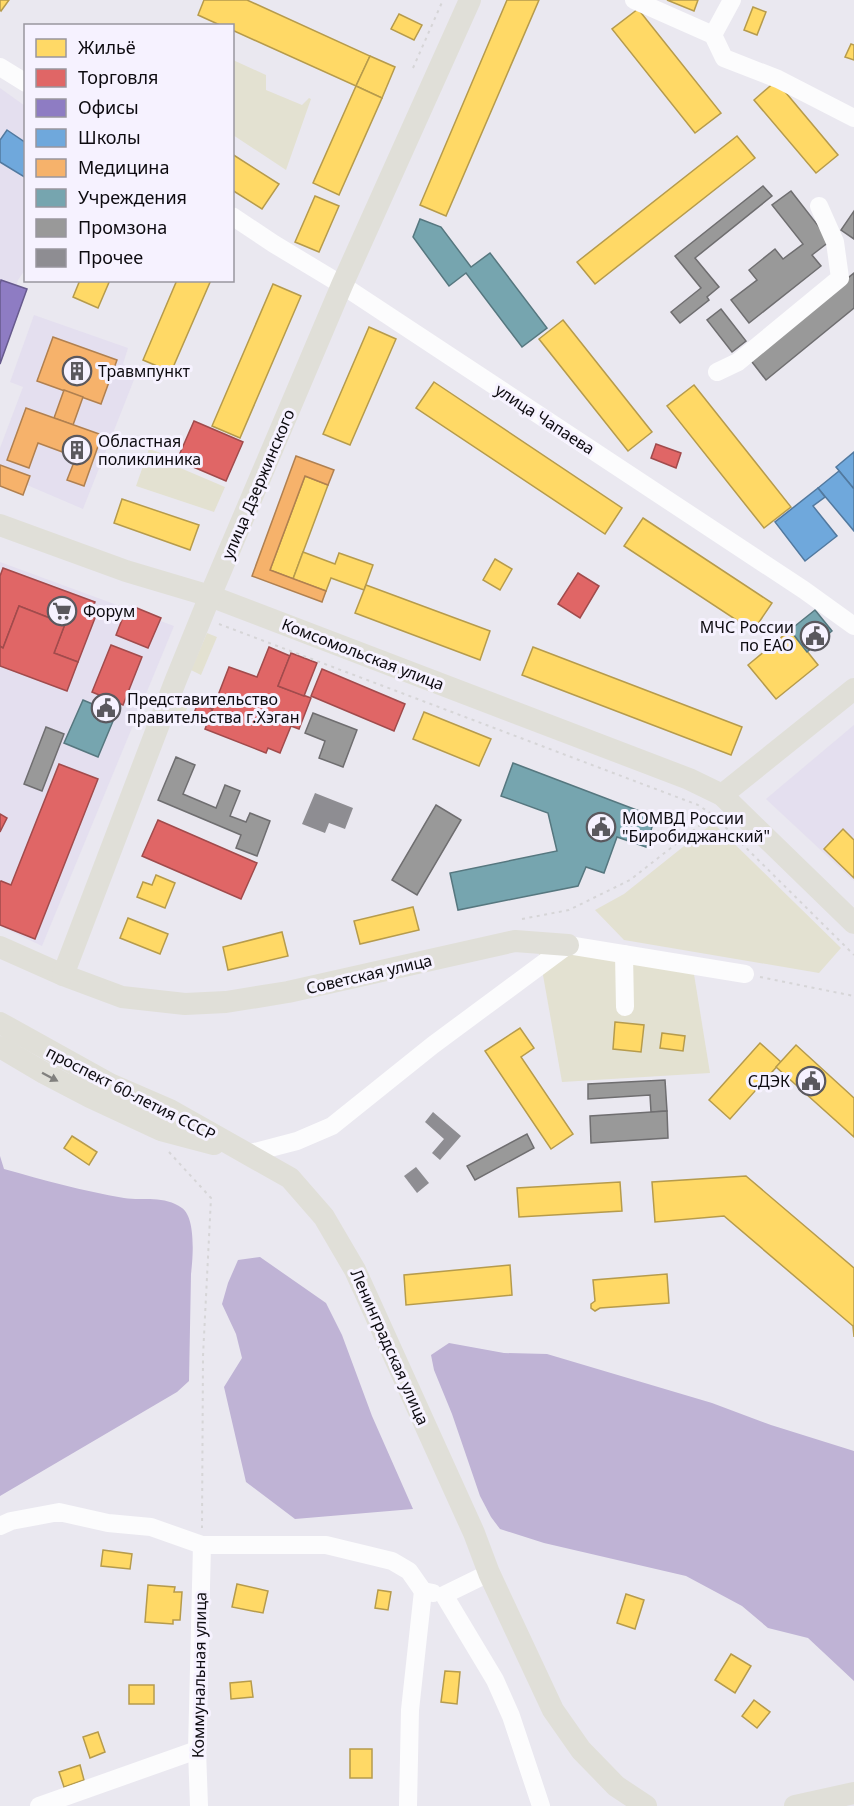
<svg xmlns="http://www.w3.org/2000/svg" width="854" height="1806" font-family="'Noto Sans',sans-serif">
<rect width="100%" height="100%" fill="#eae8f0"/>
<g fill="#e4dfef">
<polygon points="0,88 25,106 26,268 18,280 0,340"/>
<polygon points="34,315 128,348 123,364 137,372 83,509 27,485 30,476 0,465 0,448 23,387 10,382"/>
<polygon points="0,562 174,626 42,946 0,926"/>
<polygon points="854,725 854,881 766,799"/>
</g>
<g fill="#e3e1d1">
<polygon points="233,60 266,75 266,90 302,105 309,98 311,99 286,170 233,135"/>
<polygon points="149,449 173,457 171,464 225,487 214,512 136,486"/>
<polygon points="207,633 217,637 201,675 191,670"/>
<polygon points="183,698 190,701 182,720 175,717 174,713 180,699"/>
<polygon points="713,823 841,948 819,973 624,940 595,910 624,894"/>
<polygon points="538,947 693,968 710,1073 562,1082"/>
</g>
<g fill="#bfb3d5">
<path d="M0,1156L4,1169C43,1180 83,1191 124,1198C144,1201 164,1195 182,1208C196,1218 193,1258 191,1274L189,1381L177,1392L0,1496Z"/>
<polygon points="260,1257 326,1303 342,1335 372,1416 413,1509 295,1519 246,1482 224,1387 242,1358 236,1334 222,1304 228,1283 238,1260"/>
<polygon points="449,1343 504,1353 547,1354 712,1403 771,1425 854,1451 854,1681 808,1638 768,1628 742,1606 686,1576 544,1543 500,1529 491,1517 480,1496 452,1414 434,1370 431,1355"/>
</g>
<g fill="#ffd966" stroke="#b69b4c" stroke-width="1.5">
<polygon points="0,0 9,0 1,11 0,10"/>
<polygon points="204,0 247,0 370,56 356,86 232,30 232,26 222,26 198,15"/>
<polygon points="507,0 539,0 446,216 420,205"/>
<polygon points="667,0 698,0 694,11"/>
<polygon points="753,7 766,12 757,35 744,30"/>
<polygon points="638,9 721,113 695,133 612,29"/>
<polygon points="399,14 422,25 414,40 391,29"/>
<polygon points="851,44 854,45 854,60 845,57"/>
<polygon points="370,56 395,67 382,98 356,86"/>
<polygon points="776,81 838,155 816,173 754,100"/>
<polygon points="356,86 382,98 339,195 313,183"/>
<polygon points="737,136 755,158 595,284 577,262"/>
<polygon points="232,154 279,184 262,209 232,190"/>
<polygon points="315,196 339,206 319,252 295,242"/>
<polygon points="80,280 110,280 98,308 73,297"/>
<polygon points="177,280 211,280 171,372 143,360"/>
<polygon points="273,284 301,296 240,438 212,426"/>
<polygon points="563,320 652,432 628,451 539,339"/>
<polygon points="369,327 396,339 350,445 323,434"/>
<polygon points="434,382 622,508 605,534 416,408"/>
<polygon points="694,385 791,507 764,528 667,406"/>
<polygon points="305,476 328,485 293,579 270,570"/>
<polygon points="122,499 199,525 190,550 114,523"/>
<polygon points="643,518 772,603 753,631 624,546"/>
<polygon points="303,552 335,564 339,553 373,565 364,590 331,578 326,591 293,579"/>
<polygon points="495,559 512,569 500,590 483,580"/>
<polygon points="366,585 490,631 480,660 355,613"/>
<polygon points="790,630 818,665 776,699 748,665"/>
<polygon points="533,647 742,727 731,755 522,675"/>
<polygon points="424,712 491,739 479,766 413,739"/>
<polygon points="843,829 854,840 854,878 824,849"/>
<polygon points="156,875 175,883 165,908 137,897 143,882 152,885"/>
<polygon points="413,907 419,930 360,944 354,921"/>
<polygon points="128,918 168,934 160,954 120,938"/>
<polygon points="282,932 288,956 228,970 223,947"/>
<polygon points="615,1022 644,1025 641,1052 613,1049"/>
<polygon points="520,1028 534,1048 521,1057 573,1134 551,1149 485,1051"/>
<polygon points="662,1033 685,1036 683,1051 660,1048"/>
<polygon points="760,1043 781,1062 730,1119 709,1100"/>
<polygon points="796,1045 854,1098 854,1137 776,1067"/>
<polygon points="72,1136 97,1152 89,1165 64,1148"/>
<polygon points="746,1176 854,1268 854,1337 853,1326 724,1216 655,1222 652,1182"/>
<polygon points="620,1182 622,1211 519,1217 517,1188"/>
<polygon points="510,1265 512,1295 406,1305 404,1275"/>
<polygon points="667,1274 669,1303 600,1308 595,1311 591,1308 591,1304 595,1301 593,1280"/>
<polygon points="103,1550 132,1554 130,1569 101,1566"/>
<polygon points="237,1584 268,1591 263,1613 232,1607"/>
<polygon points="148,1585 175,1587 174,1592 182,1592 180,1620 173,1620 173,1624 145,1622"/>
<polygon points="378,1590 391,1592 388,1610 375,1608"/>
<polygon points="626,1594 644,1600 635,1629 617,1623"/>
<polygon points="731,1654 751,1666 735,1693 715,1680"/>
<polygon points="445,1671 460,1672 457,1704 441,1702"/>
<polygon points="251,1681 253,1697 231,1699 230,1683"/>
<rect x="129" y="1685" width="25" height="19"/>
<polygon points="754,1700 770,1712 757,1728 742,1716"/>
<polygon points="98,1732 105,1752 90,1758 83,1737"/>
<rect x="350" y="1749" width="22" height="29"/>
<polygon points="80,1765 84,1780 64,1787 59,1772"/>
</g>
<g fill="#e06666" stroke="#a14b4c" stroke-width="1.5">
<polygon points="194,421 243,442 226,481 177,460"/>
<polygon points="656,444 681,453 676,468 651,458"/>
<polygon points="3,568 95,602 90,616 95,618 78,662 54,653 65,624 19,606 3,648 0,646 0,576"/>
<polygon points="578,573 599,586 580,618 558,604"/>
<polygon points="19,606 65,624 54,653 78,662 67,691 0,666 0,646 3,648"/>
<polygon points="132,606 161,618 148,648 116,635 125,612 128,613"/>
<polygon points="111,645 142,657 123,705 92,692"/>
<polygon points="269,647 290,656 278,686 311,698 299,729 291,726 280,753 268,748 266,753 205,729 229,667 257,677"/>
<polygon points="291,653 317,663 304,696 278,686"/>
<polygon points="322,669 405,704 394,731 311,696"/>
<polygon points="198,703 212,709 206,724 192,718"/>
<polygon points="59,764 98,779 35,939 0,925 0,882 1,881 11,885"/>
<polygon points="0,814 7,818 0,832"/>
<polygon points="158,820 257,863 241,899 142,856"/>
</g>
<polygon fill="#8e7cc3" stroke="#675a8d" stroke-width="1.5" points="1,280 27,289 0,364 0,284"/>
<g fill="#6fa8dc" stroke="#52799f" stroke-width="1.5">
<polygon points="7,130 26,143 26,178 0,162 0,140"/>
<polygon points="854,452 854,489 836,467"/>
<polygon points="839,471 854,489 854,531 818,488"/>
<polygon points="818,488 825,497 813,506 837,536 805,561 775,522"/>
</g>
<g fill="#f6b26b" stroke="#b08050" stroke-width="1.5">
<polygon points="53,337 117,360 101,404 37,381"/>
<polygon points="64,390 83,397 73,425 54,418"/>
<polygon points="26,408 102,435 84,486 67,480 76,457 38,443 29,468 7,460"/>
<polygon points="296,456 334,470 328,485 305,476 270,570 326,591 322,602 252,576"/>
<polygon points="0,465 30,476 23,495 0,486"/>
</g>
<g fill="#76a5af" stroke="#56777f" stroke-width="1.5">
<polygon points="420,219 441,227 471,267 490,253 547,328 522,347 466,273 449,286 413,237"/>
<polygon points="815,610 832,631 807,652 790,630"/>
<polygon points="83,700 116,714 98,757 64,743"/>
<polygon points="513,763 655,817 646,847 617,837 604,873 586,867 578,886 458,910 450,873 557,851 548,813 501,796"/>
</g>
<g fill="#999" stroke="#6f6e70" stroke-width="1.5">
<polygon points="763,186 772,196 695,258 719,287 707,297 709,300 680,323 671,312 701,288 675,256"/>
<polygon points="791,191 830,241 812,255 821,266 749,323 731,300 757,280 749,270 775,249 783,259 803,244 772,205"/>
<polygon points="854,211 854,239 841,230"/>
<polygon points="854,273 854,308 766,380 749,358"/>
<polygon points="721,309 746,341 732,352 707,320"/>
<polygon points="313,713 357,730 343,767 319,758 325,741 305,733"/>
<polygon points="46,727 64,734 42,791 24,784"/>
<polygon points="176,757 195,765 183,794 216,808 225,785 240,791 230,816 246,822 250,813 270,821 257,856 236,848 241,835 158,800"/>
<polygon points="436,805 461,820 417,895 392,880"/>
<polygon points="665,1080 667,1111 651,1112 650,1095 588,1099 588,1084"/>
<polygon points="667,1111 668,1138 591,1143 590,1116"/>
<polygon points="527,1134 534,1148 475,1180 467,1166"/>
</g>
<g fill="#8e8d92">
<polygon points="315,793 353,808 345,829 329,823 325,833 302,824"/>
<polygon points="433,1112 461,1136 440,1160 432,1153 444,1139 425,1122"/>
<polygon points="416,1167 429,1183 417,1193 404,1176"/>
</g>
<g fill="none" stroke-linecap="round" stroke-linejoin="round">
<g stroke="#d6d5d7" stroke-width="2" stroke-dasharray="3 4.5" stroke-linecap="butt">
<polyline points="413,68 443,0"/>
<polyline points="219,624 698,805 713,815 854,955"/>
<polyline points="522,919 569,910 630,880 713,815"/>
<polyline points="760,977 854,996"/>
<polyline points="169,1152 211,1198 203,1356 202,1528"/>
</g>
<g stroke="#fcfcfd" stroke-width="18">
<polyline points="634,0 713,35 724,58 778,79 854,118"/>
<polyline points="713,35 732,0"/>
<polyline points="0,67 26,83"/>
<polyline points="232,216 274,244 342,285 804,590 854,626"/>
<polyline points="717,372 738,362 840,278 835,242 819,206"/>
<polyline points="624,954 625,1007"/>
<polyline points="247,1154 297,1141 332,1126 433,1045 568,945 745,974"/>
<polyline points="0,1526 11,1521 59,1512 108,1523 151,1527 202,1545 326,1545 392,1561 409,1571 423,1591"/>
<polyline points="489,1573 444,1595 495,1680 511,1716 541,1806"/>
<polyline points="39,1806 197,1750"/>
<polyline points="199,1806 197,1750 202,1545"/>
<polyline points="408,1806 410,1710 423,1591 433,1593"/>
</g>
<g stroke="#e0dfd8" stroke-width="22">
<polyline points="0,525 126,571 210,596 689,779 722,795 854,923"/>
<polyline points="722,795 854,689"/>
<polyline points="0,947 63,975 122,997 185,1004 226,1002 288,992 515,941 568,945"/>
<polyline points="63,975 175,682 210,596 342,285 470,0"/>
<polyline points="0,1023 110,1084 170,1110 290,1178 324,1217 355,1270 474,1533 489,1573 553,1710 581,1750 616,1786 646,1806"/>
<polyline points="0,1047 44,1073 90,1097 161,1130 214,1144"/>
<polyline points="795,1806 854,1793"/>
</g>
</g>
<defs><path id="oneway-solid" d="M-6-.8H1V-3.2L6.5 0L1 3.2V.8H-6Z" transform="scale(1.5)"/></defs>
<use fill="#81807e" href="#oneway-solid" transform="translate(50 1077) rotate(28)"/>
<defs>
<g id="building-ring" transform="scale(1.5)"><circle r="9.5" fill="#f6f2ff" stroke="#5a585e" stroke-width="1.5"/><path d="M-4-6H4V6H1V3H-1V6H-4ZM-2.5-4.3h1.7v1.8h-1.7ZM.8-4.3h1.7v1.8H.8ZM-2.5-1h1.7V.8h-1.7ZM.8-1h1.7V.8H.8Z" fill="#5a585e"/></g>
<g id="supermarket-ring" transform="scale(1.5)"><circle r="9.5" fill="#f6f2ff" stroke="#5a585e" stroke-width="1.5"/><path d="M-6-5.5h2.5l.6 2H6L4.5 2H-2.5L-4.4-4H-6ZM-1.5 3.2a1.3 1.3 0 1 0 .1 0ZM3 3.2a1.3 1.3 0 1 0 .1 0Z" fill="#5a585e"/></g>
<g id="civic-ring" transform="scale(1.5)"><circle r="9.5" fill="#f6f2ff" stroke="#5a585e" stroke-width="1.5"/><path d="M-.6-6.5H3V-4.5H.6V-3L4-1V1h2V6H-6V1h2V-1L-.6-3ZM-1.2 2.5V6h2.4V2.5Z" fill="#5a585e"/></g>
</defs>
<g fill-rule="evenodd">
<use href="#building-ring" x="77" y="371"/>
<use href="#building-ring" x="77" y="450"/>
<use href="#supermarket-ring" x="62" y="611"/>
<use href="#civic-ring" x="815" y="636"/>
<use href="#civic-ring" x="106" y="708"/>
<use href="#civic-ring" x="601" y="827"/>
<use href="#civic-ring" x="811" y="1081"/>
</g>
<g text-anchor="middle" dominant-baseline="central" stroke-width="6" stroke-linejoin="round" paint-order="stroke">
<g font-size="16" fill="#0d0b10" stroke="#f6f2ff" text-anchor="start">
<text x="98" y="371">Травмпункт</text>
<text x="98" y="441">Областная<tspan x="98" dy="18">поликлиника</tspan></text>
<text x="83" y="611">Форум</text>
<text x="794" y="627" text-anchor="end">МЧС России<tspan x="794" dy="18">по ЕАО</tspan></text>
<text x="127" y="699">Представительство<tspan x="127" dy="18">правительства г.Хэган</tspan></text>
<text x="622" y="818">МОМВД России<tspan x="622" dy="18">"Биробиджанский"</tspan></text>
<text x="790" y="1081" text-anchor="end">СДЭК</text>
</g>
<g font-size="16" fill="#0d0b10" stroke="#f6f2ff">
<text transform="translate(545 419) rotate(33)">улица Чапаева</text>
<text transform="translate(258 484) rotate(-67)">улица Дзержинского</text>
<text transform="translate(363 654) rotate(21)">Комсомольская улица</text>
<text transform="translate(369 974) rotate(-13)">Советская улица</text>
<text transform="translate(131 1093) rotate(27)">проспект 60-летия СССР</text>
<text transform="translate(390 1347) rotate(66)">Ленинградская улица</text>
<text transform="translate(199 1675) rotate(-89)">Коммунальная улица</text>
</g>
</g>
<rect x="24" y="24" width="210" height="258" fill="#f6f2ff" stroke="#99969f" stroke-width="1.5"/>
<rect x="36" y="39" width="30" height="18" fill="#ffd966" stroke="#99969f" stroke-width="1.5"/>
<text x="78" y="54" font-size="18" fill="#0d0b10">Жильё</text>
<rect x="36" y="69" width="30" height="18" fill="#e06666" stroke="#99969f" stroke-width="1.5"/>
<text x="78" y="84" font-size="18" fill="#0d0b10">Торговля</text>
<rect x="36" y="99" width="30" height="18" fill="#8e7cc3" stroke="#99969f" stroke-width="1.5"/>
<text x="78" y="114" font-size="18" fill="#0d0b10">Офисы</text>
<rect x="36" y="129" width="30" height="18" fill="#6fa8dc" stroke="#99969f" stroke-width="1.5"/>
<text x="78" y="144" font-size="18" fill="#0d0b10">Школы</text>
<rect x="36" y="159" width="30" height="18" fill="#f6b26b" stroke="#99969f" stroke-width="1.5"/>
<text x="78" y="174" font-size="18" fill="#0d0b10">Медицина</text>
<rect x="36" y="189" width="30" height="18" fill="#76a5af" stroke="#99969f" stroke-width="1.5"/>
<text x="78" y="204" font-size="18" fill="#0d0b10">Учреждения</text>
<rect x="36" y="219" width="30" height="18" fill="#999999" stroke="#99969f" stroke-width="1.5"/>
<text x="78" y="234" font-size="18" fill="#0d0b10">Промзона</text>
<rect x="36" y="249" width="30" height="18" fill="#8e8d92" stroke="#99969f" stroke-width="1.5"/>
<text x="78" y="264" font-size="18" fill="#0d0b10">Прочее</text>
</svg>
